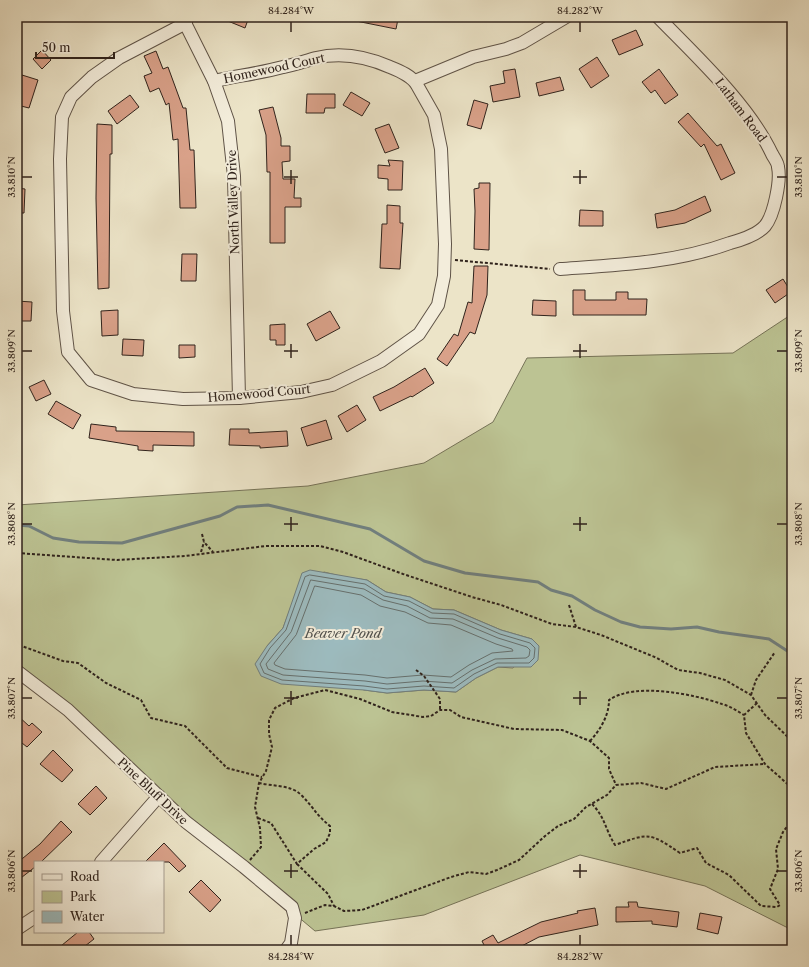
<svg xmlns="http://www.w3.org/2000/svg" width="809" height="967" font-family="'Libre Caslon Text',serif">
<rect width="100%" height="100%" fill="#ece4c8"/>
<filter id="stains"><feTurbulence type="fractalNoise" baseFrequency=".005" numOctaves="4"/><feColorMatrix values="0 0 0 0 .2 0 0 0 0 .09 0 0 0 0 .02 0 0 0 .5 -.17"/></filter>
<radialGradient id="worn" r=".72"><stop offset=".6" stop-color="#630" stop-opacity="0"/><stop offset="1" stop-color="#630" stop-opacity=".3"/></radialGradient>
<path fill="#bcc393" stroke="#767358" fill-rule="evenodd" d="M792,314V930L705,886L580,855L424,915L315,931L162,803L17,670V505L308,486L424,463L493,422L527,358L733,353ZM324,572L344,577L367,580L386,592L410,597L433,609L454,610L501,630L532,639L513,668L498,667L476,678L456,692L424,690L387,693L364,690L267,646L283,628L297,591Z"/>
<polygon fill="#9dbcc0" stroke="#717f7e" points="310,570 367,580 386,592 410,597 433,609 454,610 501,630 532,639 539,646 538,660 531,667 498,667 476,678 456,692 424,690 387,693 364,690 281,684 261,676 255,664 267,646 283,628 302,573"/>
<g fill="none" stroke-linecap="round" stroke-linejoin="round">
<g stroke="#66706e" stroke-width="1">
<polygon points="310,575 365,584 384,596 409,601 432,613 454,614 500,634 530,643 535,648 534,658 529,663 497,663 474,674 454,688 424,686 387,689 364,686 282,680 264,673 260,664 270,648 286,630 305,577"/>
<polygon points="311,580 364,589 383,600 407,606 430,618 453,619 498,638 527,647 530,650 529,656 526,658 495,659 472,670 452,683 423,681 387,684 365,681 283,675 268,669 266,664 291,632"/>
<polygon points="315,586 361,595 380,606 405,612 428,623 451,625 496,644 512,649 513,651 492,653 469,665 451,677 423,675 387,678 365,675 285,669 275,665 274,663 296,635"/>
</g>
<polyline stroke="#717f7e" stroke-width="3" points="17,525 29,526 53,538 79,542 122,543 220,516 237,507 268,505 370,529 424,561 465,573 538,582 551,590 572,596 595,610 621,622 640,627 671,629 697,627 719,632 769,639 792,654"/>
</g>
<g fill="#d9a189" stroke="#30231c">
<polygon points="218,17 249,17 245,28"/>
<polygon points="356,17 389,17 398,19 396,29 356,21"/>
<polygon points="636,30 643,45 619,55 612,40"/>
<polygon points="42,50 51,60 42,69 33,59"/>
<polygon points="156,51 163,69 168,67 183,108 186,108 190,150 194,150 196,208 180,208 178,139 173,140 169,103 166,105 159,88 150,92 144,76 152,73 144,56"/>
<polygon points="597,57 609,76 591,88 579,69"/>
<polygon points="515,69 520,97 493,102 490,86 505,83 503,71"/>
<polygon points="659,69 678,95 665,104 655,90 651,93 642,82"/>
<polygon points="22,75 38,80 29,108 17,105 17,93"/>
<polygon points="560,77 564,90 539,96 536,83"/>
<polygon points="351,92 370,103 362,116 343,105"/>
<polygon points="307,94 335,94 335,108 325,108 324,113 306,113"/>
<polygon points="130,95 139,107 117,124 108,111"/>
<polygon points="474,100 488,104 481,129 467,125"/>
<polygon points="273,107 281,138 281,146 290,146 290,161 282,162 283,179 295,179 294,198 301,198 301,207 285,207 285,243 270,243 270,172 267,172 266,135 259,110"/>
<polygon points="688,113 717,146 721,144 735,173 721,180 704,144 701,147 678,122"/>
<polygon points="97,124 112,125 112,154 110,154 109,288 98,289 96,198"/>
<polygon points="389,124 399,148 385,153 375,129"/>
<polygon points="388,160 403,161 402,190 388,190 388,179 378,178 378,165 390,166"/>
<polygon points="479,183 490,183 489,250 474,249 475,211 474,189 479,188"/>
<polygon points="17,188 25,189 24,213 17,213"/>
<polygon points="705,196 711,211 685,223 657,228 655,214 675,210"/>
<polygon points="387,205 400,206 400,223 403,223 400,269 380,268 382,224 387,224"/>
<polygon points="580,210 603,211 603,226 579,226"/>
<polygon points="182,254 197,254 196,281 181,281"/>
<polygon points="474,266 488,266 487,295 475,334 470,332 447,366 437,359 454,334 458,336 468,302 472,303"/>
<polygon points="783,279 791,292 775,303 766,290"/>
<polygon points="573,290 585,290 585,300 616,300 616,292 628,292 628,299 647,299 646,315 573,315"/>
<polygon points="533,300 556,301 556,316 532,315"/>
<polygon points="17,301 32,302 31,321 17,321"/>
<polygon points="118,310 118,335 102,336 101,311"/>
<polygon points="330,311 340,328 316,341 307,324"/>
<polygon points="285,324 285,345 276,345 276,340 270,340 270,325"/>
<polygon points="123,339 144,340 143,356 122,355"/>
<polygon points="179,345 195,345 195,357 179,358"/>
<polygon points="425,368 434,383 412,397 411,396 380,411 373,397 394,387"/>
<polygon points="44,380 51,394 36,401 29,387"/>
<polygon points="56,401 81,415 73,429 48,414"/>
<polygon points="357,405 366,420 347,432 338,416"/>
<polygon points="326,420 332,439 307,446 301,428"/>
<polygon points="91,424 116,427 116,431 194,432 194,446 153,445 153,451 138,450 138,446 89,438"/>
<polygon points="230,429 249,429 249,433 287,431 288,446 260,448 260,446 229,445"/>
<polygon points="17,715 29,726 32,723 42,732 27,747 17,739"/>
<polygon points="53,750 73,770 62,782 40,764"/>
<polygon points="96,786 107,798 90,815 78,804"/>
<polygon points="61,821 72,832 41,862 35,862 35,867 17,881 17,863 40,844"/>
<polygon points="164,843 186,866 179,872 169,862 145,862"/>
<polygon points="201,880 221,900 210,912 189,892"/>
<polygon points="628,902 637,902 638,907 679,912 677,927 652,924 652,921 616,922 616,907 629,907"/>
<polygon points="595,908 598,925 539,937 514,950 485,950 486,949 482,941 493,935 498,943 541,922 578,913 577,911"/>
<polygon points="700,913 722,917 718,934 697,929"/>
<polygon points="78,932 89,932 94,939 80,950 56,950"/>
</g>
<g fill="none" stroke-linecap="round" stroke-linejoin="round">
<g stroke="#5f5347" stroke-width="14">
<g id="minor">
<polyline points="182,17 214,81 228,121 234,176 239,398"/>
<path d="M186,23L119,58L92,77L71,97L62,117L60,159L63,311L68,352L91,380L133,394L183,399L239,398L301,392L332,385L381,361L419,334L438,305L444,276L445,244L441,149L434,115L417,85C412,76 400,71 390,67C367,57 341,52 316,58C305,61 294,65 283,67C261,73 237,76 214,81"/>
<polyline points="415,81 473,57 506,49 522,43 566,17"/>
<path d="M560,269C618,265 675,263 730,243C741,240 757,235 765,226C774,215 781,181 778,167C778,163 774,158 772,154C749,105 696,56 658,17"/>
<polyline points="17,671 68,710 186,822 244,867 292,907 295,918 291,943 286,950"/>
<polyline points="101,862 159,796"/>
<polyline points="17,929 35,917"/>
</g>
</g>
<g stroke="#30231c" stroke-width="2" stroke-dasharray="3 2" stroke-linecap="butt">
<polyline points="455,260 550,269"/>
<polyline points="202,534 204,542 213,552"/>
<polyline points="201,552 204,542"/>
<polyline points="17,553 117,560 185,556 266,546 320,546 343,552 403,574 472,597 501,605 552,624 576,627 601,635 657,658 678,670 700,673 725,680 751,695 765,715 792,741"/>
<polyline points="569,605 576,627"/>
<polyline points="17,644 19,645 17,651"/>
<polyline points="19,645 63,661 78,663 106,683 141,700 151,718 185,726 227,768 262,777"/>
<polyline points="416,670 424,676 440,699 440,710"/>
<polyline points="751,695 756,680 775,652"/>
<polyline points="757,703 744,715 746,733 765,764 792,788"/>
<path d="M590,741C600,730 609,716 609,700C635,682 693,694 722,704C730,706 737,711 744,715"/>
<path d="M592,804C605,817 605,829 615,845C649,833 649,832 680,853L697,848L706,863L729,875L761,906L777,907L780,905L770,889L778,869L776,849L783,832L792,820"/>
<path d="M258,818L271,823L297,864L314,849L326,842L330,833V826C316,815 312,805 300,794C291,785 271,786 259,783"/>
<polyline points="250,860 261,847 260,828 255,807 259,783 266,771 272,747 269,734 269,720 275,708 294,698 325,690 360,699 392,712 423,717 431,716 440,710 450,710 461,717 514,729 562,730 590,741 609,758 609,769 616,785"/>
<polyline points="297,864 328,894 334,906"/>
<polyline points="305,913 325,905 334,906 344,911 362,910 451,877 469,872 486,874 497,870 519,860 545,836 558,826 574,819 586,807 607,795 616,785 641,783 666,789 715,767 765,764"/>
</g>
<use href="#minor" stroke="#f3eddb" stroke-width="12"/>
</g>
<path fill="none" stroke="#30231c" stroke-width="1.5" d="M291,22V32M580,22V32M291,170V184M580,170V184M22,177H32M284,177H298M573,177H587M777,177H787M291,344V358M580,344V358M22,351H32M284,351H298M573,351H587M777,351H787M291,517V531M580,517V531M22,524H32M284,524H298M573,524H587M777,524H787M291,691V705M580,691V705M22,698H32M284,698H298M573,698H587M777,698H787M291,864V878M580,864V878M22,871H32M284,871H298M573,871H587M777,871H787M291,935V945M580,935V945"/>
<g text-anchor="middle" dominant-baseline="central" stroke-width="4" stroke-linejoin="round" paint-order="stroke">
<g font-size="12" fill="#30231c" stroke="#f3eddb">
<text transform="translate(274 68) rotate(-12)">Homewood Court</text>
<text transform="translate(741 110) rotate(53)">Latham Road</text>
<text transform="translate(233 202) rotate(-92)">North Valley Drive</text>
<text transform="translate(259 393) rotate(-5)">Homewood Court</text>
<text transform="translate(153 791) rotate(43)">Pine Bluff Drive</text>
</g>
<g font-size="13" font-style="italic" fill="#51514d" stroke="#f3eddb">
<text x="343" y="633">Beaver Pond</text>
</g>
</g>
<rect width="809" height="967" fill="none" stroke="#ece4c8" stroke-width="44"/>
<rect x="34" y="861" width="130" height="72" fill="#f3eddb" stroke="#a59c8f"/>
<rect x="42" y="874" width="20" height="6" fill="#f3eddb" stroke="#a59c8f"/>
<text x="70" y="881" font-size="12" fill="#30231c">Road</text>
<rect x="42" y="891" width="20" height="12" fill="#bcc393" stroke="#a59c8f"/>
<text x="70" y="901" font-size="12" fill="#30231c">Park</text>
<rect x="42" y="911" width="20" height="12" fill="#9dbcc0" stroke="#a59c8f"/>
<text x="70" y="921" font-size="12" fill="#30231c">Water</text>
<path d="M36 52v6h78v-6" fill="none" stroke="#30231c" stroke-width="2"/>
<text x="42" y="52" font-size="12" fill="#30231c" stroke="#f3eddb" stroke-width="3" paint-order="stroke">50 m</text>
<rect x="22" y="22" width="765" height="923" fill="none" stroke="#30231c" stroke-width="1.5"/>
<g font-size="10" text-anchor="middle" fill="#30231c">
<text x="291" y="14">84.284°W</text>
<text x="580" y="14">84.282°W</text>
<text transform="translate(11 177) rotate(-90)" y="4">33.810°N</text>
<text transform="translate(798 177) rotate(-90)" y="4">33.810°N</text>
<text transform="translate(11 351) rotate(-90)" y="4">33.809°N</text>
<text transform="translate(798 351) rotate(-90)" y="4">33.809°N</text>
<text transform="translate(11 524) rotate(-90)" y="4">33.808°N</text>
<text transform="translate(798 524) rotate(-90)" y="4">33.808°N</text>
<text transform="translate(11 698) rotate(-90)" y="4">33.807°N</text>
<text transform="translate(798 698) rotate(-90)" y="4">33.807°N</text>
<text transform="translate(11 871) rotate(-90)" y="4">33.806°N</text>
<text transform="translate(798 871) rotate(-90)" y="4">33.806°N</text>
<text x="291" y="960">84.284°W</text>
<text x="580" y="960">84.282°W</text>
</g>
<rect width="100%" height="100%" filter="url(#stains)"/>
<rect width="100%" height="100%" fill="url(#worn)"/>
</svg>
